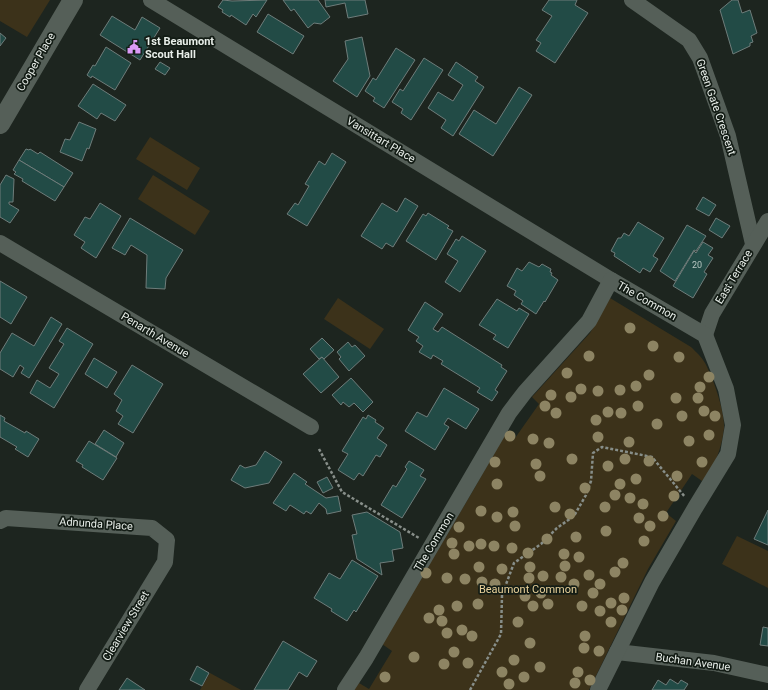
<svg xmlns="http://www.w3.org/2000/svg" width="768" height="690" font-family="Roboto,sans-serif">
<rect width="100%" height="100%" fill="#1d251f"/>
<g fill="#3c321a">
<polygon points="0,0 50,0 27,37 0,21"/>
<polygon points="150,137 200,168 187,190 136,159"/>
<polygon points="153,175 210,211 195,235 138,199"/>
<polygon points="338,298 384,329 370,349 324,319"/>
<path d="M610,298L691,347C696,352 701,356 705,363C713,377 725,412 724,428C722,447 715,467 702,481L692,474L666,513L676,521L648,569L589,690H354L359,683L369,689L392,651L382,644L474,489L505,434L513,441L539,404L532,397L590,333Z"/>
<polygon points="737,536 768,551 768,588 722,564"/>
<polygon points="210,673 241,690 200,690"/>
</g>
<g fill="#224b46" stroke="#6e7c7a">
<polygon points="223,0 232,1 267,0 256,17 253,14 246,25 231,15 230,17 222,12 223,10 218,7"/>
<polygon points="283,0 318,0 330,17 321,24 314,23 308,28 294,9 291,11"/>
<polygon points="325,0 365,0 368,14 348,18 345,3 326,7"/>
<polygon points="549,0 577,0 575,5 588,13 555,63 536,51 541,43 536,40 552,16 542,10"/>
<polygon points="732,0 738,0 742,13 750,10 757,33 751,36 753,42 750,43 750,46 733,54 720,10"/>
<polygon points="268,14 304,36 293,54 257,32"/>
<polygon points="112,16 135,30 142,17 160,28 140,60 100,35"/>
<polygon points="0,33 6,38 0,46"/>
<polygon points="362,37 370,76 357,97 333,81 348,59 345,41"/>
<polygon points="106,47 131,63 115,90 92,76 91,78 87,75 93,65 95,66"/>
<polygon points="396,48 415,60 384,108 373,101 375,98 365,91 373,78 376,80"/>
<polygon points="424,58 443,70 411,120 401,113 403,109 392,102 400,89 403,91"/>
<polygon points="160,62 170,68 165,75 155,69"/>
<polygon points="456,62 478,77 475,81 484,87 453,136 441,128 446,120 428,108 438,92 453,101 463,85 448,75"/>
<polygon points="93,84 126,105 115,121 101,113 97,119 78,106"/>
<polygon points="519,87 532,95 493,156 459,134 474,110 496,124"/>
<polygon points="79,122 96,129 89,149 87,148 82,161 60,152 65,139 70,140"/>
<polygon points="26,149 29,150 30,149 38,154 40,152 73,173 64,187 19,160"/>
<polygon points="332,153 346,162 307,226 287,214 295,203 298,205 309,186 305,184 319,161 325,165"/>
<polygon points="19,160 64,187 55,201 22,181 23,179 14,174 16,172 13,170"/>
<polygon points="6,175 14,179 13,202 9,202 9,204 19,210 10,223 0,217 0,185"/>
<polygon points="703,197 716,205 709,216 696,209"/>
<polygon points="405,198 418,206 393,247 386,243 382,249 361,236 382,203 397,212"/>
<polygon points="100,203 121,216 96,258 81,248 85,242 74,235 85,217 90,219"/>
<polygon points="428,213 449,226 447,228 453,231 436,260 406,241 423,214 426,216"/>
<polygon points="130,218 183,250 166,278 165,289 146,288 147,255 131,245 125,255 112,248"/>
<polygon points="716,218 730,226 722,238 709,230"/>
<polygon points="638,222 664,238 653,256 658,259 650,272 643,268 640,273 614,256 615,253 611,251 618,238 621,238 624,233 629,236"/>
<polygon points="687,225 706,236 696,251 694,250 675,281 660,271"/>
<polygon points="462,236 486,251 460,292 445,282 458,261 447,254 456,239 459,241"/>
<polygon points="703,242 713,248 708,255 713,258 704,272 707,274 693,298 673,286 694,251 696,253"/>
<polygon points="529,262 539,267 542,264 551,269 550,272 552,273 551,275 558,280 545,302 544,301 536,314 521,304 523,301 514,295 516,291 507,286 517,268 522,271"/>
<polygon points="0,281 27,297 11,324 0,317"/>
<polygon points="497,299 517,311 519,308 529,314 508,348 493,339 496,335 479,325"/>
<polygon points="425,302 443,314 433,329 438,332 442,327 502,365 501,367 507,371 495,390 498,392 492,401 477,392 480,388 441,364 443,361 433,355 431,359 419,352 423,346 416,341 419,337 408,330"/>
<polygon points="51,317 62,324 29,378 21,373 24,368 20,365 13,377 0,369 0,353 12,333 34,346"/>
<polygon points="67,328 93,344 54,408 30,393 37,380 50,388 59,374 49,368 64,344 59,341"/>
<polygon points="322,338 334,350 324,359 322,357 319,359 310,349"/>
<polygon points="348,342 352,347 355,345 365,356 349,371 339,359 341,357 337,352"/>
<polygon points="322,357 339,377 321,393 303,374"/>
<polygon points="94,358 117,372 107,388 85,374"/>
<polygon points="132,365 163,384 133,433 118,424 123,416 116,411 122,400 114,394"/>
<polygon points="351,378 373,402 363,412 354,403 349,407 343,402 341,405 332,395"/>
<polygon points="444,388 479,409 466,429 448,418 444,424 449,427 435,450 405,431 417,412 427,417"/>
<polygon points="0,415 5,418 4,421 25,433 26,431 39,439 28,457 15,449 17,447 0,437"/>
<polygon points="368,415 376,420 375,422 384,428 377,438 387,445 380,457 376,455 363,476 359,473 354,480 338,470 348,454 342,451 363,417 366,419"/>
<polygon points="104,430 124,443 116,457 95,444"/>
<polygon points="89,441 117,458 103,480 82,467 83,465 76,461"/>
<polygon points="265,451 282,462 269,483 245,488 231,480 240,465 245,468 256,465"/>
<polygon points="409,461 424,470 420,476 426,479 402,518 381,505 393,485 396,487 407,469 405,467"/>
<polygon points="294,473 307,482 305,484 326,498 338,496 341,511 327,514 326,509 319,503 311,514 306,511 304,514 290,505 286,511 273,503"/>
<polygon points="327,477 333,488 323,493 317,482"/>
<polygon points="768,510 768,545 754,539"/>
<polygon points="367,512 400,532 403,548 392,550 394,561 380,563 382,575 357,559 352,535 357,534 352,515"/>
<polygon points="352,560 378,576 356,612 354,610 347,621 331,611 332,609 314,598 329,573 340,579"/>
<polygon points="763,627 768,628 768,646 760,645"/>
<polygon points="283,641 317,661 307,677 299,672 288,690 254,690"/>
<polygon points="197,666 209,673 202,686 190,680"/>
<polygon points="127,678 145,690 119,690"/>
<polygon points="670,679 678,684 681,680 688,684 684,690 652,690 658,680 666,685"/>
</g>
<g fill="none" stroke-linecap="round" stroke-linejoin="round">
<g stroke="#878e89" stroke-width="2.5" stroke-dasharray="3 2" stroke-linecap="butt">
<polyline points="319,449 342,492 419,538"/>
<polyline points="470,690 501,634 502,595 514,563 541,544 557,528 574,516 586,495 591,481 593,453 602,447 652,457 685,497"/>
</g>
<g stroke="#555f58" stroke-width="16">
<polyline points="151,0 611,280"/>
<polyline points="632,0 689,40 700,58 728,136 753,244"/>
<polyline points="0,243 311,427"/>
<polyline points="705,335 712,314 768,221"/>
<polyline points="0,521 6,518 152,528 167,540 165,562 87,690"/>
<polyline points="617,652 714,663 768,675"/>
<polyline points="345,690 366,658 509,413 525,392 589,321 611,280 705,335 726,389 733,425 728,454 695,508 652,582 598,690"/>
</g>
<polyline stroke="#555f58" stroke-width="20" points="0,124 73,0"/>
</g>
<g fill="#8d8463">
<circle cx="630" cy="328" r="5.5"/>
<circle cx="653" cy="346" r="5.5"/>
<circle cx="589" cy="356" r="5.5"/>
<circle cx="679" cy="357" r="5.5"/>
<circle cx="567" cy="373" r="5.5"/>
<circle cx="649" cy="375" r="5.5"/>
<circle cx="709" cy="377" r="5.5"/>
<circle cx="636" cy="386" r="5.5"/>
<circle cx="700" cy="387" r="5.5"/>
<circle cx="581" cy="389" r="5.5"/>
<circle cx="620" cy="390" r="5.5"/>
<circle cx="598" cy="391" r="5.5"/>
<circle cx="551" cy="395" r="5.5"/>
<circle cx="571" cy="397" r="5.5"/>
<circle cx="676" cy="398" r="5.5"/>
<circle cx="698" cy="398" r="5.5"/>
<circle cx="545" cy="406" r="5.5"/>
<circle cx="638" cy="406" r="5.5"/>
<circle cx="704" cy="411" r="5.5"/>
<circle cx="608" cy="412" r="5.5"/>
<circle cx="556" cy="413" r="5.5"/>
<circle cx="621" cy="413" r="5.5"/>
<circle cx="682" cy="416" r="5.5"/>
<circle cx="715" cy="416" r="5.5"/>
<circle cx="596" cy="420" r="5.5"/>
<circle cx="657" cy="424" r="5.5"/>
<circle cx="709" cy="435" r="5.5"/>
<circle cx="510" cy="436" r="5.5"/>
<circle cx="598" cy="437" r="5.5"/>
<circle cx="533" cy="439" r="5.5"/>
<circle cx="689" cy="441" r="5.5"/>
<circle cx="629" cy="442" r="5.5"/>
<circle cx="549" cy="443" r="5.5"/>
<circle cx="572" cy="459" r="5.5"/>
<circle cx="625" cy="459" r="5.5"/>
<circle cx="649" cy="461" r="5.5"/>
<circle cx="495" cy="462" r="5.5"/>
<circle cx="702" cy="462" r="5.5"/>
<circle cx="536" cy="464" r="5.5"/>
<circle cx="608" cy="466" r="5.5"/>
<circle cx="540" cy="476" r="5.5"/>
<circle cx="677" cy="476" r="5.5"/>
<circle cx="636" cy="479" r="5.5"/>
<circle cx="497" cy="484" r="5.5"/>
<circle cx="620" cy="484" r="5.5"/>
<circle cx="585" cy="488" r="5.5"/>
<circle cx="615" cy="495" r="5.5"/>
<circle cx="674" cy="496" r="5.5"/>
<circle cx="630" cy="498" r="5.5"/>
<circle cx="643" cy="504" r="5.5"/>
<circle cx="555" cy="507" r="5.5"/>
<circle cx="605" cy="507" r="5.5"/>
<circle cx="481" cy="511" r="5.5"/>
<circle cx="513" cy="512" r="5.5"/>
<circle cx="570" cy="514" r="5.5"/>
<circle cx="663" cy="516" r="5.5"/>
<circle cx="497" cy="517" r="5.5"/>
<circle cx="639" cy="518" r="5.5"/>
<circle cx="515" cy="526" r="5.5"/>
<circle cx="650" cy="526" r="5.5"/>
<circle cx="459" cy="527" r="5.5"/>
<circle cx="606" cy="531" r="5.5"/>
<circle cx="576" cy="537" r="5.5"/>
<circle cx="547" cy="539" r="5.5"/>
<circle cx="644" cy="541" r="5.5"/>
<circle cx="452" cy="543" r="5.5"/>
<circle cx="481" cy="544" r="5.5"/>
<circle cx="469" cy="546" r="5.5"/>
<circle cx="494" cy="546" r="5.5"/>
<circle cx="512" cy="548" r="5.5"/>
<circle cx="528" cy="553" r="5.5"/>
<circle cx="454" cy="554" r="5.5"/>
<circle cx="564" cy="554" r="5.5"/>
<circle cx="579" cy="557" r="5.5"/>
<circle cx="623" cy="563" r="5.5"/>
<circle cx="565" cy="566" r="5.5"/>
<circle cx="479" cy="567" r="5.5"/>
<circle cx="530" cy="567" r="5.5"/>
<circle cx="502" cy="569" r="5.5"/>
<circle cx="615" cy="572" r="5.5"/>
<circle cx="426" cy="573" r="5.5"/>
<circle cx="589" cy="575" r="5.5"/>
<circle cx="543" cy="576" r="5.5"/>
<circle cx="561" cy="577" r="5.5"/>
<circle cx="447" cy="578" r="5.5"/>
<circle cx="529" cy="578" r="5.5"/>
<circle cx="465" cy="579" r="5.5"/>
<circle cx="482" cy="582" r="5.5"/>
<circle cx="495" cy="584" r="5.5"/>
<circle cx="574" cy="584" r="5.5"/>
<circle cx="600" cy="584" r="5.5"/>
<circle cx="541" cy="593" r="5.5"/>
<circle cx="593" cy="593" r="5.5"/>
<circle cx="525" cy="596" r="5.5"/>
<circle cx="624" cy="598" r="5.5"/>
<circle cx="611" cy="603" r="5.5"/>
<circle cx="478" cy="604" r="5.5"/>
<circle cx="548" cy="604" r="5.5"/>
<circle cx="457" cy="606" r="5.5"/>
<circle cx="533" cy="606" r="5.5"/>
<circle cx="582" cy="606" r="5.5"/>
<circle cx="439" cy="610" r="5.5"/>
<circle cx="622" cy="610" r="5.5"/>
<circle cx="600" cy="611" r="5.5"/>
<circle cx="429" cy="618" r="5.5"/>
<circle cx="442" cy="621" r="5.5"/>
<circle cx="518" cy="622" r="5.5"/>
<circle cx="611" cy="622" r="5.5"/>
<circle cx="462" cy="630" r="5.5"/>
<circle cx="447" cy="633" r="5.5"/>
<circle cx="472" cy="636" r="5.5"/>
<circle cx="585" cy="636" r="5.5"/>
<circle cx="530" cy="643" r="5.5"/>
<circle cx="584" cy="648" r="5.5"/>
<circle cx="599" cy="651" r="5.5"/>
<circle cx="454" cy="652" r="5.5"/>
<circle cx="414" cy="657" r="5.5"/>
<circle cx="514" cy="660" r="5.5"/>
<circle cx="468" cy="663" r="5.5"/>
<circle cx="444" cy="664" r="5.5"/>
<circle cx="540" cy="667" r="5.5"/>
<circle cx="502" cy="672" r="5.5"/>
<circle cx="578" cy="672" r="5.5"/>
<circle cx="385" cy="677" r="5.5"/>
<circle cx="524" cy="677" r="5.5"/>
<circle cx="590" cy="680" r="5.5"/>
<circle cx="575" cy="683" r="5.5"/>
<circle cx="509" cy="684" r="5.5"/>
</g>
<defs>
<g id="civic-bare" transform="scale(1.08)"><path d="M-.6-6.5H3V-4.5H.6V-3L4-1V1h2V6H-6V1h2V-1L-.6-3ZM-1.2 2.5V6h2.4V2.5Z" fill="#da9af6" stroke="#131c15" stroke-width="2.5" paint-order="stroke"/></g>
</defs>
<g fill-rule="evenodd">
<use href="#civic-bare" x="134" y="47"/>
</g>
<g text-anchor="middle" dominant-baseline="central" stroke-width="3.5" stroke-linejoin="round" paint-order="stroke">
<g font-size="9" fill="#b6c5c0">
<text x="697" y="265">20</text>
</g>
<g font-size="11" font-weight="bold" fill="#e8eee9" stroke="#131c15" text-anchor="start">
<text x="145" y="41">1st Beaumont<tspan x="145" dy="13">Scout Hall</tspan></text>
</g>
<g font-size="11" fill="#e8eee9" stroke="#131c15">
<text transform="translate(36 62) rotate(-60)">Cooper Place</text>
<text transform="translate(716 107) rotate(71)">Green Gate Crescent</text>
<text transform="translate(381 140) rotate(31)">Vansittart Place</text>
<text transform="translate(734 277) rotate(-59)">East Terrace</text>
<text transform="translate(647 301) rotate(30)">The Common</text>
<text transform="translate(155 335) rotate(31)">Penarth Avenue</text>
<text transform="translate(96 524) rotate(4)">Adnunda Place</text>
<text transform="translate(434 542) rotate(-59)">The Common</text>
<text transform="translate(126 626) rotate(-59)">Clearview Street</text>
<text transform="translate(693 662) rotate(8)">Buchan Avenue</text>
</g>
<g font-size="11" fill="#e9d19a" stroke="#131c15">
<text x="528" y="589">Beaumont Common</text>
</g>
</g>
</svg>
